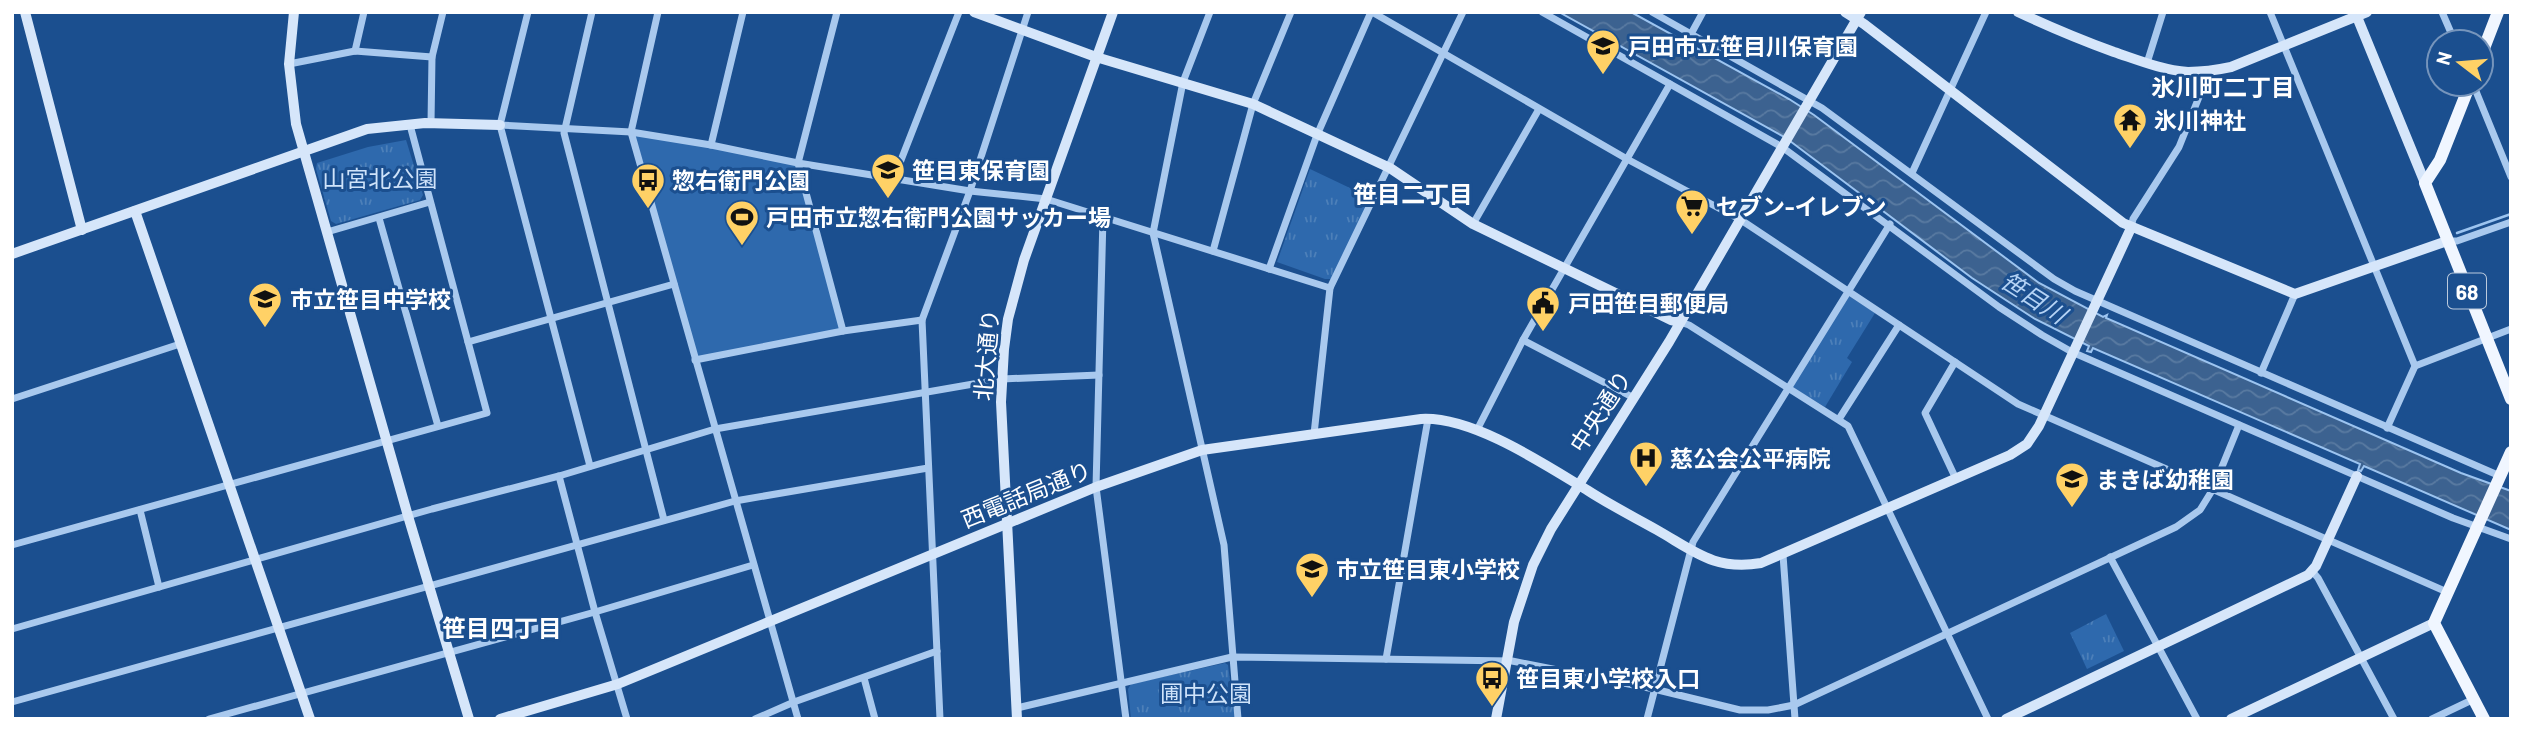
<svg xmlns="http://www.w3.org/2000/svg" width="2523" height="731" font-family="Barlow,'Noto Sans JP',sans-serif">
<defs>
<pattern id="grass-tufts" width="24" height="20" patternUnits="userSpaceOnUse" patternTransform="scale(1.75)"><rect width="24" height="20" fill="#2e69ad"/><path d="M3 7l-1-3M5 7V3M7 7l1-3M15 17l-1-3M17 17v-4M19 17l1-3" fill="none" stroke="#4d80b9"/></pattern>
<pattern id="water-waves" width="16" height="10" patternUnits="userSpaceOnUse" patternTransform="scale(1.75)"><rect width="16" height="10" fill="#3c6290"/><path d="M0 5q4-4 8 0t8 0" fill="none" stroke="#597aa1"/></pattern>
</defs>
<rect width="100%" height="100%" fill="#1b4f8f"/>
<g fill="url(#grass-tufts)">
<polygon points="406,140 423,195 420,200 336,224 331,221 316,169 317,163 368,147"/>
<polygon points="1310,169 1371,198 1331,279 1325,279 1277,262"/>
<polygon points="1849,296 1875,313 1847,358 1852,362 1825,407 1792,387"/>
<polygon points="2106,614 2124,651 2087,669 2070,633"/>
<polygon points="1225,663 1228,665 1235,719 1131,719 1128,689 1131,684"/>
</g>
<polygon fill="#2e69ad" points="631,132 798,163 843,331 695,360"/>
<polygon fill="url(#water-waves)" stroke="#9cc4f0" stroke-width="2" points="1559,12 1631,12 1789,99 1814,115 2039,283 2103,317 2107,315 2106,318 2461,473 2511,491 2511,530 2364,466 2361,471 2358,470 2360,464 2093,348 2091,352 2087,351 2089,346 2035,319 1972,278 1786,138"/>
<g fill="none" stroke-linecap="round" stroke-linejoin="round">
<polyline stroke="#9cc4f0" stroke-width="2.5" points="2457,233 2511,214"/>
<g stroke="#a9c9ee" stroke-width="7">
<polyline points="528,12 500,125 590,466"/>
<polyline points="592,12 564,133 664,520"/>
<polyline points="658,12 631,132 798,719"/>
<polyline points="837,12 798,163 843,331"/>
<polyline points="1210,12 1183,82 1153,233 1224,545 1238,719"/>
<polyline points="1372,12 1627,159 1741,220 2018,404 2447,592"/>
<polyline points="1542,12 1782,147 1999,307 2042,335 2072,352 2453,518 2511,539"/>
<polyline points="1652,12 1822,108 2054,279 2075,291 2500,476"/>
<polyline points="2270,12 2415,366"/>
<polyline points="2442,12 2455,42"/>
<polyline points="1691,34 1703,12"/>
<polyline points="355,51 364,12"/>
<polyline points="2147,63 2163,12"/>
<polyline points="289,64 355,51 432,57"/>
<polyline points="2473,84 2511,177"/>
<polyline points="431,123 432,57 443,12"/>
<polyline points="500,125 631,132 711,145 798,163 970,191 1046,199 1330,288"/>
<polyline points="711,145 743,12"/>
<polyline points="1912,173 1986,12"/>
<polyline points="894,178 959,12"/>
<polyline points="1103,217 1096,487 1126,719"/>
<polyline points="379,218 438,426"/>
<polyline points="1473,224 1539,109"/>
<polyline points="2131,228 2133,219 2179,147 2209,72"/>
<polyline points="327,232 430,202"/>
<polyline points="2448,241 2457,241 2511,222"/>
<polyline points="1213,251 1253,104 1291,12"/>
<polyline points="1269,269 1317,135 1371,12"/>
<polyline points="1680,322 1689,325 1848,426 1988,719"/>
<polyline points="1523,340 1634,398"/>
<polyline points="468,342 674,284"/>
<polyline points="695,360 843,331 922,320"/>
<polyline points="1955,362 1925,413 1956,479"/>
<polyline points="2261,373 2295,294"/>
<polyline points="12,399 180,344"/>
<polyline points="1839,419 1899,325"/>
<polyline points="2387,428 2415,366 2511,329"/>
<polyline points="1477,430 1523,340 1670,84"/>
<polyline points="1314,434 1330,288 1463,12"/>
<polyline points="559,476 595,612 627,719"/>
<polyline points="140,510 159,587"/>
<polyline points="12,545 487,413 410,125"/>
<polyline points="1783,555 1795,719"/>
<polyline points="2110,557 2197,719"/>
<polyline points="2312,571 2318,578 2394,719"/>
<polyline points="12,629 432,509 559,476 715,429 1002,379 1099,375"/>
<polyline points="1386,659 1428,419"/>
<polyline points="864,678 875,719"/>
<polyline points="12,702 735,501 928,468"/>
<polyline points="1017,708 1232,657 1512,661 1654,689 1740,710 1768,710 1794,705 2176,527 2200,510 2213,489 2239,425"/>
<polyline points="209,719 595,612 753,565"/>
<polyline points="755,719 794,702 937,651"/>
<polyline points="940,719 922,320 970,191 1028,12"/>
<polyline points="1647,719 1693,542 1890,224"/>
<polyline points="2432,719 2474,699"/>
</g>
<g stroke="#d6e6fa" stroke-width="10">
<polyline points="25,12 82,230"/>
<polyline points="294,12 289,64 296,124 408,516 469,719"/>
<polyline points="974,12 1096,57 1253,104 1390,168 1473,224 1671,320 1680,322"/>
<polyline points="1845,12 1864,24 2123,223 2295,294 2447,241"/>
<path d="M2018,12C2050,27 2081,40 2114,52C2138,60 2162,70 2188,72C2203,72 2217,70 2231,67L2367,12"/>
<polyline points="2355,12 2425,183"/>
<polyline points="135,211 310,719"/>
<polyline points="12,254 367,129 425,123 500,125"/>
<path d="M500,719L618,684L1096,487L1202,450L1421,419C1472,416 1544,464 1587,490C1610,505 1634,517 1657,530C1694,551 1715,571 1761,563L2010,455L2027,444L2039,426L2131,228"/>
<polyline points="1017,719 1001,402 1004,349 1008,319 1024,260 1113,12"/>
<polyline points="1496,719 1514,622 1533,565 1551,529 1669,342 1861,12"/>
<polyline points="2006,719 2308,575 2316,566 2357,476"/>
<polyline points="2231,719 2434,623"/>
</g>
<g stroke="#f0f6ff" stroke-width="12">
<polyline points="2481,56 2498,12"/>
<polyline points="2470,84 2440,160 2425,183 2511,399"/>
<polyline points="2484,719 2434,623 2511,452"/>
</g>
</g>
<defs>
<g id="school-pin" transform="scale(1.75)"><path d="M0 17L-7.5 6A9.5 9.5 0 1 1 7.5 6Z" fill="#ffd166" stroke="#1b4f8f"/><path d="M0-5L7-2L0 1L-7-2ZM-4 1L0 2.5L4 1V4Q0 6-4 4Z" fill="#111"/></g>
<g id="temple-pin" transform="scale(1.75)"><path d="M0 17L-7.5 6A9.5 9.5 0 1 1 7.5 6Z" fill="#ffd166" stroke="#1b4f8f"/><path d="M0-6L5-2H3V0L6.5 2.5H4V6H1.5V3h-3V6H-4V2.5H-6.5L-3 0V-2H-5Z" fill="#111"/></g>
<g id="bus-pin" transform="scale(1.75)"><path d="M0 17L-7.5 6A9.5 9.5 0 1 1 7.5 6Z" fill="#ffd166" stroke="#1b4f8f"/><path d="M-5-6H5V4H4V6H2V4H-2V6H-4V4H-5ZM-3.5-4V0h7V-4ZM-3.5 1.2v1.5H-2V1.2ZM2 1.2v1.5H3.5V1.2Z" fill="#111"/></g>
<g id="supermarket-pin" transform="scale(1.75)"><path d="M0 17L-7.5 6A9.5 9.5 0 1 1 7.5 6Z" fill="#ffd166" stroke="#1b4f8f"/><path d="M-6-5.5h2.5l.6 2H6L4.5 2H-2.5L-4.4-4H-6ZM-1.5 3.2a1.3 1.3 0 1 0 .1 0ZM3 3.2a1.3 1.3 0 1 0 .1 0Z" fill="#111"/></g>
<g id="stadium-pin" transform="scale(1.75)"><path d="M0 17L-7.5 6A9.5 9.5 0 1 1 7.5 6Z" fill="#ffd166" stroke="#1b4f8f"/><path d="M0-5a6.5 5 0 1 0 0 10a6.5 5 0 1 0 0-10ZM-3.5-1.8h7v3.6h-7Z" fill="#111"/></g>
<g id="civic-pin" transform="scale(1.75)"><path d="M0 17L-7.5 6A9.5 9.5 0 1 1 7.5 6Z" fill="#ffd166" stroke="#1b4f8f"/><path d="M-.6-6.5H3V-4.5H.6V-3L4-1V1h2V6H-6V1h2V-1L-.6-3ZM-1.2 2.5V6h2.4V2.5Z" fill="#111"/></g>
<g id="hospital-pin" transform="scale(1.75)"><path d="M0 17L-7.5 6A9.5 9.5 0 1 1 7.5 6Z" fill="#ffd166" stroke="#1b4f8f"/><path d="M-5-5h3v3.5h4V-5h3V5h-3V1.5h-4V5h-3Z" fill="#111"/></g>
</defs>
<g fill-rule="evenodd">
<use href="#school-pin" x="1603" y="46"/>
<use href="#temple-pin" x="2130" y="120"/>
<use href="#school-pin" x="888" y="170"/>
<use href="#bus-pin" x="648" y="180"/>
<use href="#supermarket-pin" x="1692" y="206"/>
<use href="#stadium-pin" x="742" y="217"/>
<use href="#school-pin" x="265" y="299"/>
<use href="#civic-pin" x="1543" y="303"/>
<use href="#hospital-pin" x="1646" y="458"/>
<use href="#school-pin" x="2072" y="479"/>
<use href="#school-pin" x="1312" y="569"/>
<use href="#bus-pin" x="1492" y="678"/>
</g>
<g text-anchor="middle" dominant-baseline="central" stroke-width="6" stroke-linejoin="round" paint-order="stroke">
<rect fill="#1b4f8f" stroke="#bbcadd" stroke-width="2" x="2448" y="273.5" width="38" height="35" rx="5"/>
<g font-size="21" font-weight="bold" fill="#fff">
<text x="2467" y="291">68</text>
</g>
<g font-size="23" font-weight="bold" fill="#fff" stroke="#1b4f8f" text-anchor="start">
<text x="1628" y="46">戸田市立笹目川保育園</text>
<text x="2154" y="120">氷川神社</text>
<text x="912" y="170">笹目東保育園</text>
<text x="672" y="180">惣右衛門公園</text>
<text x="1716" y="206">セブン-イレブン</text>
<text x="766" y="217">戸田市立惣右衛門公園サッカー場</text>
<text x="290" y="299">市立笹目中学校</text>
<text x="1568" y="303">戸田笹目郵便局</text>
<text x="1670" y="458">慈公会公平病院</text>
<text x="2096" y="479">まきば幼稚園</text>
<text x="1336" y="569">市立笹目東小学校</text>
<text x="1516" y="678">笹目東小学校入口</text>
</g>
<g font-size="23" fill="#cfe3fa" stroke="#1b4f8f">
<text x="380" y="178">山宮北公園</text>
<text x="1206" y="693">圃中公園</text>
</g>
<g font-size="23" fill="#fff" stroke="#1b4f8f">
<text transform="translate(986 355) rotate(-85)">北大通り</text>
<text transform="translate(1600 411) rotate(-57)">中央通り</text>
<text transform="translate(1026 494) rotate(-22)">西電話局通り</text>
</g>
<g font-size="24" font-weight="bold" fill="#fff" stroke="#1b4f8f">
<text x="2223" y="86">氷川町二丁目</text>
<text x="1413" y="193">笹目二丁目</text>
<text x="502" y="627">笹目四丁目</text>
</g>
<g font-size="24" font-style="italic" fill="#b5d3f5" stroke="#1b4f8f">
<text transform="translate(2034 297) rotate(33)">笹目川</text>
</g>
</g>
<rect width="2523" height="731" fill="none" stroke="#ffffff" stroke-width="28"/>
<g transform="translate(2460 63) rotate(286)"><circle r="33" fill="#1b4f8f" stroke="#7695bc" stroke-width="2"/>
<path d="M0-5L12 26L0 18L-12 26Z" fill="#ffd166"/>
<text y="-10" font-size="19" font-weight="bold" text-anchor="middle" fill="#ffffff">N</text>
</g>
</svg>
